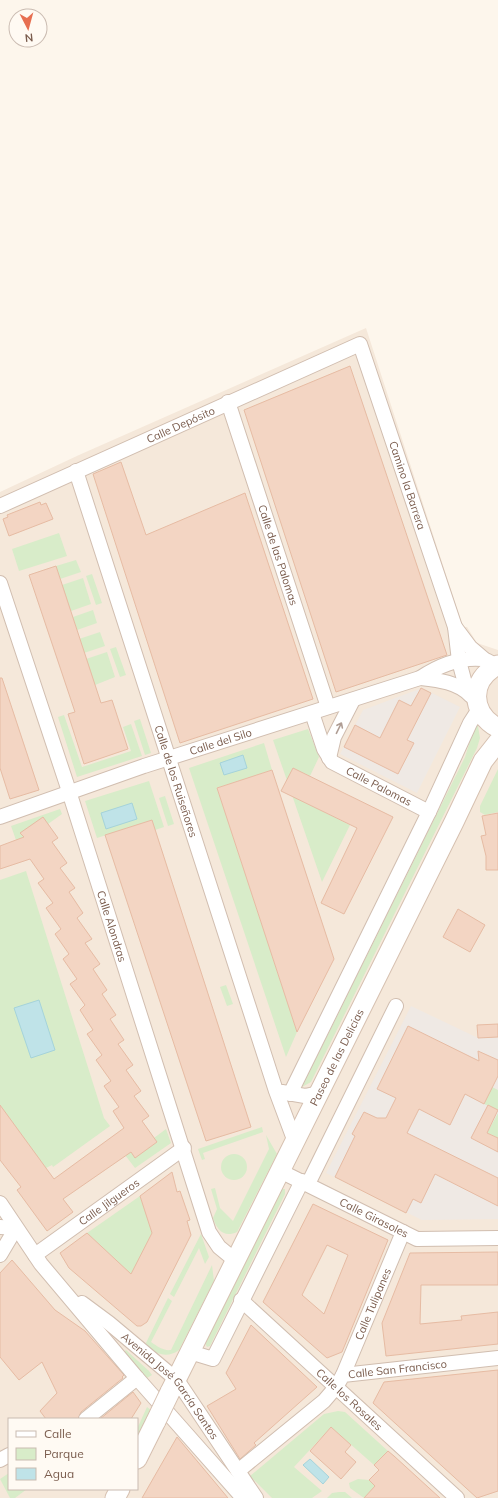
<svg xmlns="http://www.w3.org/2000/svg" width="498" height="1498" font-family="Mulish,sans-serif">
<rect width="100%" height="100%" fill="#fdf6ec"/>
<path fill="#f5e8da" fill-rule="evenodd" d="M366,328L463,627H467L477,643L498,650V1498H0V492L79,455ZM9,1419H137V1489H9Z"/>
<g fill="#efe9e4">
<polygon points="422,688 460,707 417,793 340,754 363,710"/>
<polygon points="411,1006 478,1038 498,1037 498,1219 422,1220 326,1173"/>
</g>
<g fill="#d8ecc9">
<polygon points="59,533 67,556 19,571 12,549"/>
<polygon points="76,560 81,572 60,579 56,566"/>
<polygon points="92,574 102,603 96,605 86,576"/>
<polygon points="83,578 91,604 71,611 62,585"/>
<polygon points="93,610 97,623 77,630 73,617"/>
<polygon points="100,632 105,646 84,653 79,639"/>
<polygon points="116,647 126,675 120,677 110,649"/>
<polygon points="107,652 115,677 95,685 86,659"/>
<polygon points="64,715 82,767 131,751 123,727 131,724 142,756 77,777 58,717"/>
<polygon points="140,719 151,753 145,755 134,721"/>
<polygon points="475,725 478,726 480,738 477,748 311,1082 302,1087 465,757"/>
<polygon points="308,729 319,757 310,776 293,768 291,773 304,802 350,825 322,882 273,740"/>
<polygon points="264,743 272,770 217,788 297,1032 286,1057 189,768"/>
<polygon points="498,769 498,812 485,815 480,812 480,806"/>
<polygon points="149,781 164,827 155,830 152,820 97,838 85,801"/>
<polygon points="165,796 174,824 168,826 159,798"/>
<polygon points="60,809 62,814 48,824 43,817 21,833 28,843 16,840 11,826"/>
<polygon points="26,871 104,1118 110,1126 53,1167 52,1165 46,1168 0,1105 0,880"/>
<polygon points="226,985 233,1004 227,1006 220,987"/>
<polygon points="492,1087 498,1090 498,1110 484,1104"/>
<polygon points="498,1113 498,1138 487,1133"/>
<polygon points="262,1127 263,1132 203,1153 205,1159 202,1160 198,1149"/>
<polygon points="166,1129 171,1143 135,1168 122,1151 128,1147 136,1157 157,1142 154,1138"/>
<path d="M266,1135L277,1154L237,1232C224,1238 217,1230 213,1218L217,1209L211,1189L215,1188L220,1208L233,1221L269,1149Z"/>
<circle cx="234" cy="1167" r="13"/>
<polygon points="281,1189 285,1189 285,1194 210,1346 207,1347 205,1343"/>
<polygon points="140,1196 152,1233 132,1275 87,1233"/>
<polygon points="201,1234 209,1257 205,1264 199,1248 174,1297 170,1294"/>
<path d="M212,1265L214,1281L179,1350C167,1359 156,1354 145,1345L168,1298L172,1301L151,1342C157,1346 163,1351 171,1350Z"/>
<polygon points="126,1350 149,1371 152,1375 147,1378 124,1352"/>
<polygon points="147,1407 151,1410 137,1438 137,1429"/>
<polygon points="338,1411 345,1412 388,1451 374,1465 331,1427 294,1467 322,1491 312,1498 272,1498 250,1476 324,1414"/>
<polygon points="9,1473 9,1489 27,1489 15,1498 10,1498 0,1479"/>
<polygon points="358,1479 369,1480 375,1486 364,1498 350,1488 349,1483"/>
<polygon points="339,1492 345,1492 352,1498 327,1498 332,1493"/>
</g>
<g fill="#bfe3e8" stroke="#a5d3da">
<polygon points="243,755 247,768 224,775 220,763"/>
<polygon points="132,803 137,819 106,829 101,813"/>
<polygon points="39,1000 55,1050 31,1058 14,1008"/>
<polygon points="310,1459 329,1477 323,1484 303,1465"/>
</g>
<g fill="#f3d5c3" stroke="#e6bba3" fill-rule="evenodd">
<polygon points="350,366 447,655 336,692 244,410"/>
<polygon points="121,462 146,535 245,493 313,699 180,743 93,474"/>
<polygon points="40,502 41,505 46,503 53,519 9,536 3,519 8,517 7,515"/>
<polygon points="56,566 101,703 112,700 128,749 84,764 68,714 75,712 29,575"/>
<polygon points="0,678 2,678 39,790 10,799 0,768"/>
<polygon points="421,688 431,693 407,740 414,743 398,774 344,747 355,725 380,738 399,700 411,706"/>
<polygon points="293,768 393,817 344,914 321,903 357,828 281,791"/>
<polygon points="272,770 334,959 297,1032 217,788"/>
<polygon points="498,813 498,870 486,870 486,856 481,836 486,835 482,816"/>
<polygon points="43,817 58,838 52,842 67,863 60,868 75,888 69,892 83,913 77,918 92,939 85,943 100,964 93,969 107,990 102,994 116,1015 110,1019 124,1040 118,1044 133,1065 126,1070 141,1091 134,1096 149,1116 142,1121 157,1142 135,1158 131,1152 63,1199 73,1212 47,1231 17,1190 21,1187 0,1160 0,1105 54,1179 124,1128 113,1111 119,1107 104,1086 111,1081 96,1060 102,1055 87,1034 93,1030 80,1010 85,1005 70,984 77,979 63,959 69,954 55,934 61,929 46,908 53,903 38,883 44,879 30,859 0,869 0,846 24,837 20,833"/>
<polygon points="152,820 251,1127 206,1141 105,835"/>
<polygon points="458,909 485,925 470,952 443,937"/>
<polygon points="498,1024 498,1037 478,1038 477,1025"/>
<polygon points="408,1026 479,1061 478,1051 498,1060 498,1076 484,1104 465,1094 450,1125 419,1109 407,1133 498,1178 498,1206 435,1174 421,1203 413,1199 406,1213 335,1177 355,1136 352,1134 364,1112 377,1118 386,1118 396,1098 377,1089"/>
<polygon points="488,1105 498,1110 487,1133 498,1138 498,1152 471,1138"/>
<polygon points="172,1172 177,1192 180,1191 190,1220 187,1221 191,1235 147,1322 141,1326 137,1326 69,1268 60,1253 87,1233 131,1274 152,1233 140,1196"/>
<path d="M313,1204L388,1240L342,1352L327,1358L263,1302ZM327,1245L348,1255L324,1314L302,1295Z"/>
<polygon points="498,1252 498,1285 421,1285 420,1324 462,1320 461,1316 498,1312 498,1344 386,1356 382,1323 410,1253"/>
<polygon points="12,1260 55,1310 85,1331 124,1375 122,1377 123,1378 81,1412 78,1419 46,1419 40,1411 57,1393 42,1362 19,1380 0,1357 0,1273"/>
<polygon points="251,1325 317,1387 254,1443 256,1445 240,1459 207,1406 236,1389 226,1373"/>
<polygon points="498,1370 498,1491 477,1498 373,1403 384,1382"/>
<polygon points="133,1392 141,1403 131,1419 100,1419"/>
<polygon points="331,1427 351,1445 345,1452 356,1462 341,1479 310,1451"/>
<polygon points="177,1437 208,1474 228,1498 142,1498"/>
<polygon points="388,1451 394,1456 440,1498 364,1498 375,1486 369,1480 379,1470 374,1465"/>
</g>
<g fill="none" stroke-linecap="round" stroke-linejoin="round">
<g stroke="#d1beb0" stroke-width="16">
<g id="minor">
<path id="s1" d="M228,402L328,707"/>
<path id="s2" d="M76,471L276,1091L295,1142"/>
<path id="s3" d="M0,506L360,344L455,627L459,661L467,691"/>
<path id="s4" d="M0,583L66,782L209,1232L219,1247L236,1261"/>
<polyline points="455,627 470,647 484,659"/>
<path d="M420,678C438,680 458,682 471,696"/>
<path id="s5" d="M312,713L324,749L332,762L429,812"/>
<polyline points="329,758 334,737 353,700"/>
<path id="s6" d="M0,817L144,766L420,678C438,666 460,657 482,659C487,660 492,663 496,666"/>
<polyline points="282,1092 305,1096 319,1093"/>
<polyline points="290,1094 429,812 470,723 479,709"/>
<path id="s7" d="M280,1171L417,1239L498,1238"/>
<polyline points="308,1184 396,1006"/>
<polyline points="0,1203 41,1264 137,1378 243,1498"/>
<polyline points="0,1227 16,1228"/>
<polyline points="0,1255 16,1228"/>
<path id="s8" d="M35,1255L184,1148"/>
<path id="s9" d="M241,1300L457,1498"/>
<path id="s10" d="M82,1303L109,1323L177,1380L256,1498"/>
<polyline points="190,1352 213,1359 302,1181"/>
<path id="s11" d="M343,1375L403,1232"/>
<polyline points="86,1419 137,1378"/>
<polyline points="0,1460 9,1455"/>
<path id="s12" d="M238,1471L324,1401L336,1387L343,1375L498,1358"/>
</g>
</g>
<g stroke="#d6c0b0" stroke-width="21">
<g id="secondary">
<path d="M498,665C469,680 470,713 498,728"/>
<path id="s13" d="M170,1392L454,822L483,761L498,742"/>
<polyline points="137,1459 156,1421"/>
<polyline points="115,1498 120,1489"/>
</g>
</g>
<use href="#minor" stroke="#fff" stroke-width="14"/>
<use href="#secondary" stroke="#fff" stroke-width="19"/>
<g stroke="#d6c0b0" stroke-width="21" stroke-linecap="butt">
<polyline id="secondary-bridge" points="156,1421 170,1392"/>
</g>
<use href="#secondary-bridge" stroke="#fff" stroke-width="19"/>
</g>
<defs><path id="oneway-shaft" d="M-6 0H5M1.5-3L5.5 0L1.5 3" fill="none" stroke-width="1.6" stroke-linecap="round" stroke-linejoin="round"/></defs>
<use stroke="#af9d94" href="#oneway-shaft" transform="translate(339 728) rotate(-64)"/>
<g text-anchor="middle" dominant-baseline="central" stroke-width="3" stroke-linejoin="round" paint-order="stroke">
<g font-size="11" fill="#7a5c4d" stroke="#fffaf3">
<text stroke="none"><textPath href="#s3" startOffset="198">Calle Depósito</textPath></text>
<text stroke="none"><textPath href="#s3" startOffset="544">Camino la Barrera</textPath></text>
<text stroke="none"><textPath href="#s1" startOffset="161">Calle de las Palomas</textPath></text>
<text stroke="none"><textPath href="#s6" startOffset="233">Calle del Silo</textPath></text>
<text stroke="none"><textPath href="#s2" startOffset="326">Calle de los Ruiseñores</textPath></text>
<text stroke="none"><textPath href="#s5" startOffset="106">Calle Palomas</textPath></text>
<text stroke="none"><textPath href="#s4" startOffset="361">Calle Alondras</textPath></text>
<text stroke="none"><textPath href="#s13" startOffset="374">Paseo de las Delicias</textPath></text>
<text stroke="none"><textPath href="#s8" startOffset="91">Calle Jilgueros</textPath></text>
<text stroke="none"><textPath href="#s7" startOffset="105">Calle Girasoles</textPath></text>
<text stroke="none"><textPath href="#s11" startOffset="77">Calle Tulipanes</textPath></text>
<text stroke="none"><textPath href="#s12" startOffset="198">Calle San Francisco</textPath></text>
<text stroke="none"><textPath href="#s10" startOffset="122">Avenida José García Santos</textPath></text>
<text stroke="none"><textPath href="#s9" startOffset="147">Calle los Rosales</textPath></text>
</g>
</g>
<rect x="8" y="1418" width="130" height="72" fill="#fffaf3" stroke="#cabbb1"/>
<rect x="16" y="1431" width="20" height="6" fill="#ffffff" stroke="#cabbb1"/>
<text x="44" y="1438" font-size="12" fill="#7a5c4d">Calle</text>
<rect x="16" y="1448" width="20" height="12" fill="#d8ecc9" stroke="#cabbb1"/>
<text x="44" y="1458" font-size="12" fill="#7a5c4d">Parque</text>
<rect x="16" y="1468" width="20" height="12" fill="#bfe3e8" stroke="#cabbb1"/>
<text x="44" y="1478" font-size="12" fill="#7a5c4d">Agua</text>
<g transform="translate(28 28) rotate(174)"><circle r="19" fill="#fffaf3" stroke="#cabbb1"/>
<path d="M0-3L7 15L0 10L-7 15Z" fill="#e76f51"/>
<text y="-6" font-size="11" font-weight="bold" text-anchor="middle" fill="#7a5c4d">N</text>
</g>
</svg>
